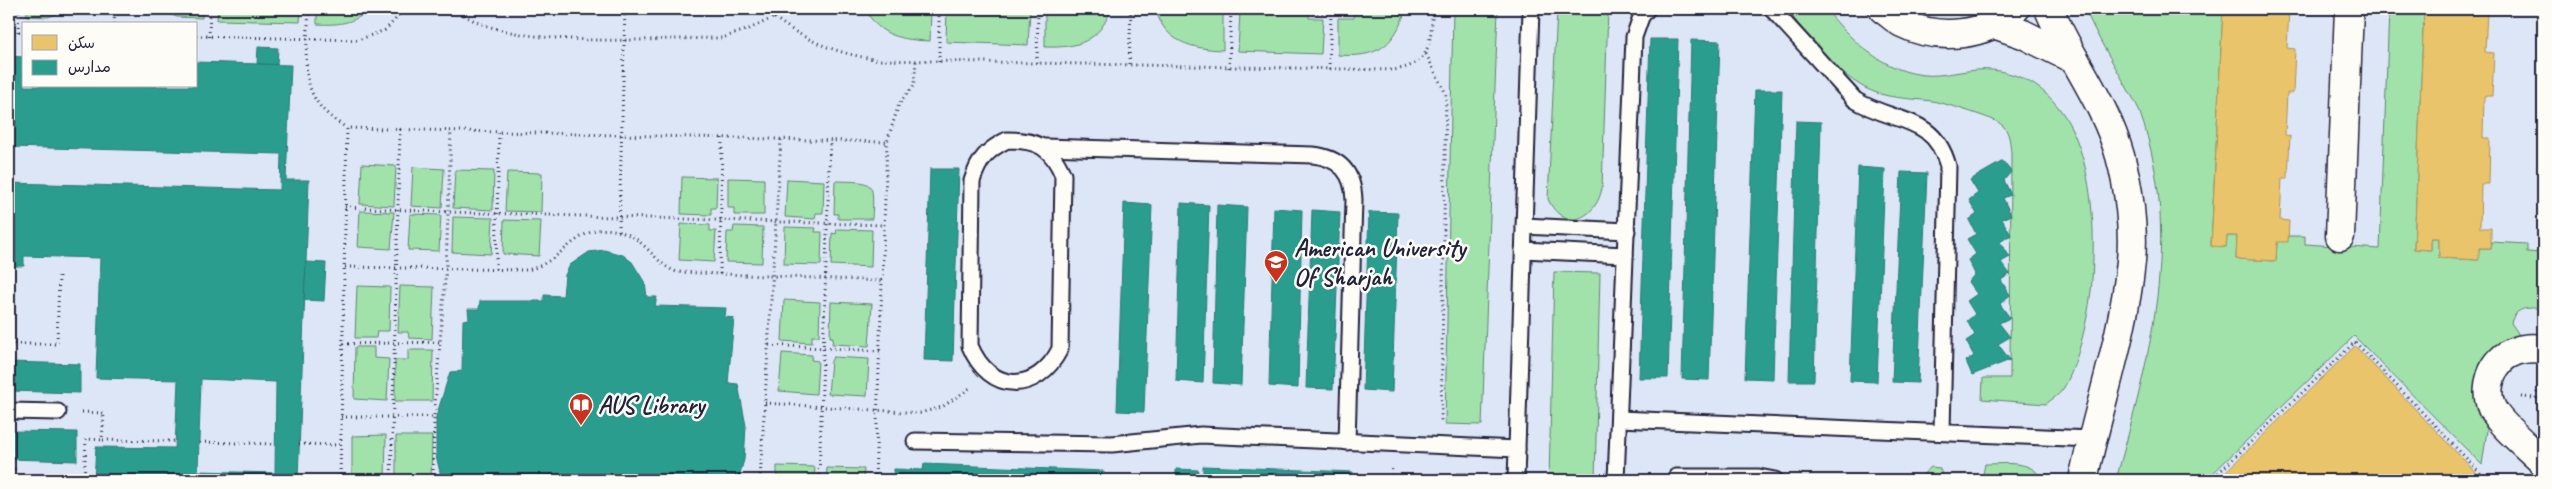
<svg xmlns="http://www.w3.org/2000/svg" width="2552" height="489" font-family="Caveat,'Playpen Sans Arabic',sans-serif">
<rect width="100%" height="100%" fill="#eaeff7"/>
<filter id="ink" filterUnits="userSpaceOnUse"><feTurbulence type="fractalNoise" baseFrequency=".02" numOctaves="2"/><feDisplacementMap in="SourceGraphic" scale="10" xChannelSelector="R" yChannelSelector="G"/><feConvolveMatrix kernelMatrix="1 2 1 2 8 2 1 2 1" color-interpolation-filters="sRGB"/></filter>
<g filter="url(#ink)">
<path fill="#dde6f7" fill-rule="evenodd" d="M9,9H2543V480H9ZM24,24H196V86H24Z"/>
<g fill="#a1e2ab" stroke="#628273">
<polygon points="27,9 70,9 48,17 27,16"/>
<polygon points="157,9 202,9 202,18 177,17"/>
<polygon points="218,9 301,9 300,22 217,20"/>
<path d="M317,9H370C354,24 337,25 317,24Z"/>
<path d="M866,9H931L930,41C903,40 877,36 866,9Z"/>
<polygon points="947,9 1030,10 1028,45 946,42"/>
<path d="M1111,9C1099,42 1078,48 1045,47V10Z"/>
<path d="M1156,9H1207V11L1223,12V50C1193,49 1163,42 1156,9Z"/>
<polygon points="1251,9 1309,9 1309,18 1323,18 1321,54 1238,51 1240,12 1251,12"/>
<path d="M1354,9H1406C1394,47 1377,58 1338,55V18H1354Z"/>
<polygon points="1453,9 1498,9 1482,425 1445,424"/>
<path d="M1557,9H1608L1602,188C1596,220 1563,233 1548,199Z"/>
<path d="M1788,9H1826C1852,43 1892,79 1939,75C1959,73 1979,67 1999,71C2090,88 2097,206 2092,279C2091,306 2078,367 2063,389C2059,395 2052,399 2046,404L1982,399L1983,378H2010L2011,153C2010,144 2010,134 2004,127C1999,121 1988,118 1980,115C1965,110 1948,104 1932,101C1909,98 1886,99 1865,88C1833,70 1807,39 1788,9Z"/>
<path d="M2085,9H2223L2211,245L2226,247L2227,236H2237L2236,259L2276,261L2277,242L2288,236H2305V244L2380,249L2389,9H2424L2414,249L2431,250V238H2439V258L2478,260L2479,248H2490L2491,242L2527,244V252L2543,253V308C2528,308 2516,306 2511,323L2522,339L2478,406L2487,430L2482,465L2354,336L2206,480H2116C2149,358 2184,238 2140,113C2137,103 2130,94 2126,86C2112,61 2096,35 2085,9Z"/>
<polygon points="362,164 396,166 394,206 360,204"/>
<polygon points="413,167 444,169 442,208 411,206"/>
<polygon points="455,170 494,171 493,210 453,208"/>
<polygon points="507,172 542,173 541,212 505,211"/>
<polygon points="682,177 717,178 716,208 711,208 711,215 681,214"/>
<polygon points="728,178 764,179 764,215 734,215 734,208 728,208"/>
<polygon points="787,179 824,181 823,213 816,213 815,219 785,217"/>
<path d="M835,181C875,182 874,180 872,219H838V214H834Z"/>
<polygon points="360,211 394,212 391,249 358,247"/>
<polygon points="410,214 441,215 439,251 408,250"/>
<polygon points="453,217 493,218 491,254 452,252"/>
<polygon points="504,220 541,221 539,256 503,254"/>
<polygon points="681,224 710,225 710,231 716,231 714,262 679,260"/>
<polygon points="734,226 763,227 762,263 726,262 727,232 733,232"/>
<polygon points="785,227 816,228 815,232 822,232 821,265 784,264"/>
<polygon points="837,229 872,230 871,267 831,265 832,233 836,234"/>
<polygon points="1554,272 1600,273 1595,480 1549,480"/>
<polygon points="357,286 390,287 389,331 377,331 376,338 355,338"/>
<polygon points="400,286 434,287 432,339 409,338 408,332 398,332"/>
<polygon points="784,300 820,302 819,336 812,336 812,343 782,341"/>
<polygon points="831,302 872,304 869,346 832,344 833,337 830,337"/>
<polygon points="355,347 374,347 374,358 389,359 387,401 354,399"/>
<polygon points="408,350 433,350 432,401 395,401 395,360 408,360"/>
<polygon points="782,353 812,355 811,360 818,361 816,394 779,391"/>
<polygon points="833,357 869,359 867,396 828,394 831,361"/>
<polygon points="386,435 385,479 352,480 352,436"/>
<polygon points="396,436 432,436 431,480 396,478"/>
<path d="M1985,464C2004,464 2033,459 2042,480H1982Z"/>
<polygon points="777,466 815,467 814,480 777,480"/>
<polygon points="1931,467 1939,468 1946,480 1917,480"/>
<polygon points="827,468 864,469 863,480 826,480"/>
<polygon points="1457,473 1467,473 1477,480 1447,480"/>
</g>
<g fill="#e9c46a" stroke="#ad935c">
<polygon points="2223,9 2289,9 2287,48 2295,49 2293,93 2287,93 2285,135 2290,136 2288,178 2282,178 2280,220 2289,221 2288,242 2277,242 2276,261 2236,259 2237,236 2227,236 2226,247 2211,246"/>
<polygon points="2424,9 2493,9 2493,12 2487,11 2485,52 2494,53 2492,96 2484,96 2483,138 2490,138 2489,184 2481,184 2480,228 2491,228 2491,242 2490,248 2479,248 2479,260 2439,258 2439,238 2431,238 2431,250 2414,249"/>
<polygon points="2355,346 2483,480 2217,480"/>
</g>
<g fill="#2a9d8f" stroke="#287876" fill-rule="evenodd">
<polygon points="1650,39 1678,39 1668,378 1639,378"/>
<polygon points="1691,40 1720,41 1709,380 1682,379"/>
<polygon points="258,47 278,48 277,65 257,64"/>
<path d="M9,56L24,57V86H196V62L291,65L286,180H309L298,480H94L96,447L175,448L178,380L96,378L100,258L24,256V266H9V183L280,190L281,154L9,147ZM201,379L276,382L275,473L198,471Z"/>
<polygon points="1755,90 1782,90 1773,379 1745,378"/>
<polygon points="1796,121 1821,122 1814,381 1789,381"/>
<polygon points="2003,161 2011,172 2004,180 2011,195 2003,198 2011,215 2002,219 2011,235 2000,242 2010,257 2001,262 2010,274 2001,280 2010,295 2000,304 2010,318 1999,323 2010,337 1998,344 2010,360 1972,375 1966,361 1974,356 1966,341 1975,335 1967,321 1975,314 1967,301 1977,294 1968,282 1975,274 1968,260 1976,254 1967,239 1976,234 1969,220 1977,214 1969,200 1978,193 1970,180"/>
<polygon points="1858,167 1885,169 1877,382 1850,381"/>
<polygon points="930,169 959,169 953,361 924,360"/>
<polygon points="1901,172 1927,173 1918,383 1892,382"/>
<polygon points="1124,203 1152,205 1144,412 1117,411"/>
<polygon points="1181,203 1209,205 1203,383 1176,381"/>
<polygon points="1217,205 1247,207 1241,385 1213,383"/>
<polygon points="1274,208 1302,210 1298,388 1269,386"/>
<polygon points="1312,210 1340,212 1333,389 1306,388"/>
<polygon points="1369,212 1398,213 1392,392 1363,390"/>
<polygon points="604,250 623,255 632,262 645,283 647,297 657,297 655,306 726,308 725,317 734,318 728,383 738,384 746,426 744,460 738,480 442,480 436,456 436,417 450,372 462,371 463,320 469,319 468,309 479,309 480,301 544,301 544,295 563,296 565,275 570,265 589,252"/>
<polygon points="306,262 326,263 324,301 304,300"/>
<polygon points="9,362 80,364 80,393 9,391"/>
<polygon points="9,431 77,432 77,461 9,459"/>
<polygon points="924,464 1104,471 1104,480 894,480 894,469 923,470"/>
<polygon points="1203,466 1353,472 1352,480 1176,480 1176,469 1199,470 1198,473 1203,474"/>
<polygon points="1361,477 1387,478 1387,480 1360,480"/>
</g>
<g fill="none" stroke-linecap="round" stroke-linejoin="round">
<g stroke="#22223b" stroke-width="19">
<g id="service">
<path d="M1772,9L1855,100C1894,124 1934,114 1948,166L1942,432"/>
<path d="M1007,140C1038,140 1051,147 1063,175L1060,349C1037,394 990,394 970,346L972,181C979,159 987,150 1007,140Z"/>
<path d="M1044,147L1313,155C1340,158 1353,173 1354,200L1347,442"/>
<polyline points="1524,226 1627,231"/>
<polyline points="1523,250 1625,255"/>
<polyline points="9,411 58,412"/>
<polyline points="1619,419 2092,439"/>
<polyline points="915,441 1112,444 1201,435 1517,449"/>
<polyline points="1676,477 1759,477 1775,480"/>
<polyline points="1516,480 1531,9"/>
<polyline points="1616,480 1634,37 1641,17 1647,9"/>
</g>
</g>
<g stroke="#22223b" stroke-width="31">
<g id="minor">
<polyline points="2340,236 2349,9"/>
<path d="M2543,349C2535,348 2524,348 2516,351C2492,358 2481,391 2494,412C2501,425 2531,450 2543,462"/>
</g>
</g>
<g stroke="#22223b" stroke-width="31">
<g id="tertiary">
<path d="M1883,9C1889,13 1895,19 1902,23C1937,41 1986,37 2015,9"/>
<path d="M2049,9C2070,59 2105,102 2120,156C2129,188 2134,228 2131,261C2124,335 2098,408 2083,480"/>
<polyline points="1994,24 2023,34 2075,60"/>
</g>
</g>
<g stroke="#22223b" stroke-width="3" stroke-dasharray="1 4" stroke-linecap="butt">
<path d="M309,9C307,62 294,97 347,128"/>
<path d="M456,9C504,52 658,38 722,38L749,29L792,9"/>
<path d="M780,9L775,18C807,42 841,55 881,60L1393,70C1432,65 1430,42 1433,9"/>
<polyline points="1315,9 1315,12 1347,13 1347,9"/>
<polyline points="114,24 115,9"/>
<polyline points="9,32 24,32"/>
<polyline points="18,32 19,9"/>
<polyline points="196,36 358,40 385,30 395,20 402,9"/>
<polyline points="209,37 210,9"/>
<polyline points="1426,54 1446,94 1441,422"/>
<polyline points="939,62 939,9"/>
<polyline points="1037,63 1038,9"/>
<polyline points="1129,64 1131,9"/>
<polyline points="1229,68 1231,9"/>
<polyline points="1329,69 1331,13"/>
<polyline points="345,207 448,212 884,225"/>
<polyline points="619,231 625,9"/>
<path d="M345,267L527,270C567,262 580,213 629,235C648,244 658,266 677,272L882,281"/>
<polyline points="496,269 499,132"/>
<polyline points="720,274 722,138"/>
<polyline points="9,344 57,344 59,274"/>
<polyline points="343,344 440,342"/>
<polyline points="769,345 880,351"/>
<polyline points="2521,397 2536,398 2539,380"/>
<polyline points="765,403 920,413 942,407 970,388"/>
<polyline points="82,412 104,413 102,440 175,441"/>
<polyline points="341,417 434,417"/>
<polyline points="200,442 275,444"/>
<polyline points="299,444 340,445"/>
<polyline points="9,468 14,469 13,480"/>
<polyline points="84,480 86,439 102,440"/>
<polyline points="340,480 347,128 887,142"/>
<polyline points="391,480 400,129"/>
<polyline points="433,480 434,417 446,268 451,131"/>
<polyline points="760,480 781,139"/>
<polyline points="819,480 830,141"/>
<polyline points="875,480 887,142 899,104 914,85 916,61"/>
<polyline points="1391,480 1392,467"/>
<polyline points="1439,480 1440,471"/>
<polyline points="2211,480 2355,342 2487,480"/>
</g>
<use href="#service" stroke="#fdfcf7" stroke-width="15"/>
<use href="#minor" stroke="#fdfcf7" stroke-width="28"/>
<use href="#tertiary" stroke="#fdfcf7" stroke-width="28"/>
</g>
</g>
<defs>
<g id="university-pin" transform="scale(1.25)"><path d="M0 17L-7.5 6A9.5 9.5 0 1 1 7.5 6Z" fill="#c8321e" stroke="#fdfcf7"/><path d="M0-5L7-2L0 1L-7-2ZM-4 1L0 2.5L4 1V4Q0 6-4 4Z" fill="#fff"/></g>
<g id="library-pin" transform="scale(1.25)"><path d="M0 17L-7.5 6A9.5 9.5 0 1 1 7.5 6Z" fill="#c8321e" stroke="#fdfcf7"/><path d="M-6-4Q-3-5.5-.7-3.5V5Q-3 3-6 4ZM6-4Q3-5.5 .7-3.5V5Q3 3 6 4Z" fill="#fff"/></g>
</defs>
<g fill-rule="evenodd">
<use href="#university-pin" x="1276" y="262"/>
<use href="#library-pin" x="581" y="405"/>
</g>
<g text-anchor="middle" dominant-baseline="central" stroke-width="5" stroke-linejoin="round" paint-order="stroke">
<g font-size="25" font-weight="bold" fill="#22223b" stroke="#fdfcf7" text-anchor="start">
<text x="1294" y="248">American University<tspan x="1294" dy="29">Of Sharjah</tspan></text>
<text x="598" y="405">AUS Library</text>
</g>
</g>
<rect width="2552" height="489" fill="none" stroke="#fdfcf7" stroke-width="30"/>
<rect x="15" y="15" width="2522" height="459" fill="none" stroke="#22223b" stroke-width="2" filter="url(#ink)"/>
<rect x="22" y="22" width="175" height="65" fill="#fdfcf7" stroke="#a5a5ac"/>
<rect x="32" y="35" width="25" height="15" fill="#e9c46a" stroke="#a5a5ac"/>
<text x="68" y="48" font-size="15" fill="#22223b">سكن</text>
<rect x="32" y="60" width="25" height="15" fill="#2a9d8f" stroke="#a5a5ac"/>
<text x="68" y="72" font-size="15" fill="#22223b">مدارس</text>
</svg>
